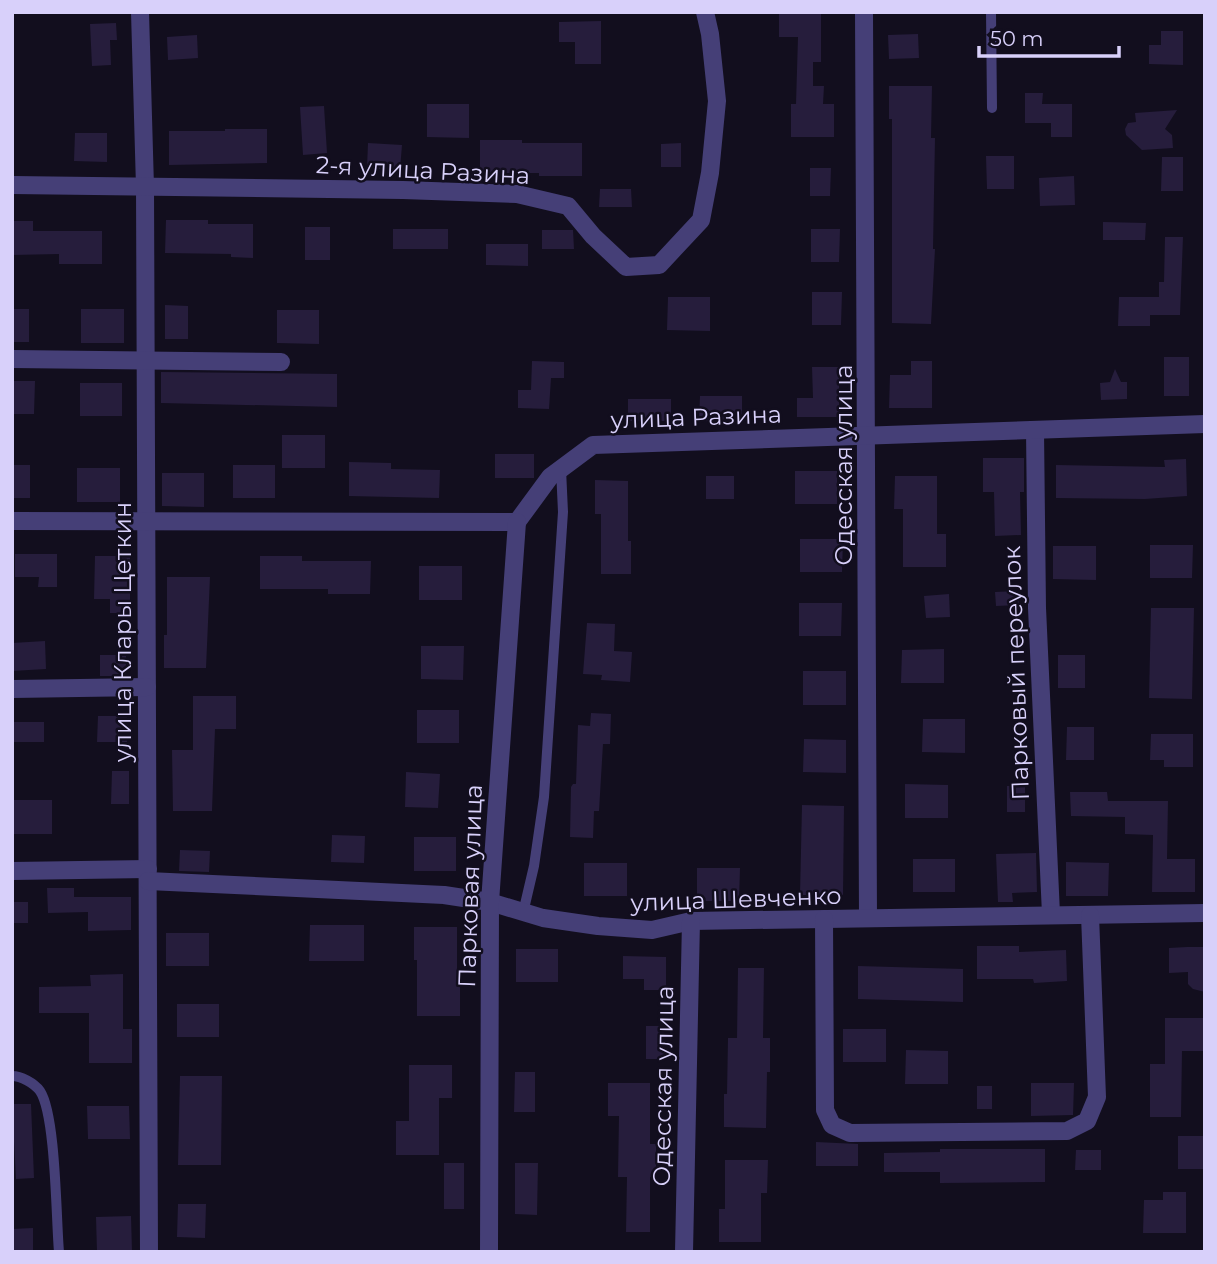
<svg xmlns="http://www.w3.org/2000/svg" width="1217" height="1264" font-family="Montserrat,sans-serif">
<rect width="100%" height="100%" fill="#120e1e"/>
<g fill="#261d3c">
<polygon points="779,12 821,12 821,62 813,62 813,86 824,86 823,104 834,104 834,137 791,137 791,104 796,104 798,37 779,37"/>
<polygon points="601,21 601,64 575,64 575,42 559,42 559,22"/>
<polygon points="116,23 117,40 110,40 111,65 92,66 90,24"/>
<polygon points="1161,31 1183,31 1183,65 1149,64 1149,45 1161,45"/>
<polygon points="918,34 919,58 889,59 888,35"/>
<polygon points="197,35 198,58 168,60 167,37"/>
<polygon points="889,86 932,86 931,138 935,138 933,249 935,249 931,324 892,323 892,119 889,119"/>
<polygon points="1025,93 1043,93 1042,104 1072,104 1072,137 1051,137 1051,123 1025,123"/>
<polygon points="427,104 469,104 469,138 427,137"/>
<polygon points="324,106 327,153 303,155 300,107"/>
<polygon points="1177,110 1165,129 1172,135 1173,148 1142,150 1126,135 1125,129 1128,123 1136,122 1135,113"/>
<polygon points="225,129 267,129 267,163 169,165 169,131 225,131"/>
<polygon points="75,133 107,133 107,162 74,161"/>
<polygon points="480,140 522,140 522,143 582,143 582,176 539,176 539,173 480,173"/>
<polygon points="368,143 402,145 400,170 367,168"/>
<polygon points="681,143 681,167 661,167 661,144"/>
<polygon points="986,156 1014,156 1014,189 987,189"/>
<polygon points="1162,157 1183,157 1183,191 1161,191"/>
<polygon points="810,168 831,168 830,196 810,196"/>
<polygon points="1074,176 1075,205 1040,206 1039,178"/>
<polygon points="600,189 631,189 632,207 599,207"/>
<polygon points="166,220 208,220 208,224 253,224 253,258 231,257 231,254 165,253"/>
<polygon points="12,221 33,221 33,231 102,231 102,264 59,264 59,254 12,255"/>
<polygon points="1103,222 1146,223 1145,240 1103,240"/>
<rect x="305" y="227" width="25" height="33"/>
<rect x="393" y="229" width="55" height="20"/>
<polygon points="811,229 840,229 839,262 811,262"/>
<polygon points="542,230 573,230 574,249 542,249"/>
<polygon points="1165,237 1183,237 1180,315 1150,315 1150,326 1118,326 1119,297 1159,297 1159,282 1164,282"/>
<polygon points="486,244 528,244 528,266 486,265"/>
<polygon points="812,292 842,292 841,325 812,325"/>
<polygon points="668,297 710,297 710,331 667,330"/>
<polygon points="165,305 188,306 188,339 165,339"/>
<rect x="12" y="309" width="17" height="33"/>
<rect x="81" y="309" width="43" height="34"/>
<polygon points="277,310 319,310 319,344 277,343"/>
<rect x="1164" y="357" width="25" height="39"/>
<polygon points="532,361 564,362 564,378 551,378 549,409 518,408 518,390 531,390"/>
<polygon points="911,361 932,361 932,408 889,408 890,375 911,375"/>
<polygon points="812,367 839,367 839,417 797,417 797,398 813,398"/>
<polygon points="1115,369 1121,382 1127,382 1127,399 1101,400 1100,383 1110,382"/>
<polygon points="161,372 337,374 337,407 161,403"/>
<polygon points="12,381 35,381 34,414 12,414"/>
<rect x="80" y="383" width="42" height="33"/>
<polygon points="700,396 742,396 742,422 699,421"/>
<rect x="628" y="399" width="43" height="22"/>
<rect x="282" y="435" width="43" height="33"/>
<rect x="495" y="454" width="39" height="24"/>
<polygon points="983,458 1024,458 1024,492 1020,492 1021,535 995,536 994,492 983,492"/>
<polygon points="1186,459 1187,496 1145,499 1056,498 1056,465 1165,467 1164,460"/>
<polygon points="349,462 391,463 391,469 440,470 439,498 349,496"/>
<rect x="12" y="465" width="18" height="33"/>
<rect x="233" y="465" width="42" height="33"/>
<rect x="77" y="468" width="43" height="34"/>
<rect x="795" y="471" width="42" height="33"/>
<polygon points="162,473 204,473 204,507 162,506"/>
<rect x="706" y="476" width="28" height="23"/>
<polygon points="895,476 937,476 937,534 946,534 946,567 903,567 903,509 894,509"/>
<polygon points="595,480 628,481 628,541 631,541 631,574 601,574 601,514 595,514"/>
<polygon points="800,539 843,539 842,572 800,572"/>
<polygon points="1150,545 1193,545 1192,578 1150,578"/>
<polygon points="1053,546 1096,546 1096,580 1053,579"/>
<polygon points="15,554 57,554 57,587 38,587 39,577 15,577"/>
<polygon points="95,556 130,556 130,613 110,613 110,599 94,599"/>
<polygon points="260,556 302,556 302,561 371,561 370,594 328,594 328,589 260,589"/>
<rect x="419" y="566" width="43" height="34"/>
<polygon points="167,577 210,577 206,668 164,668 164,635 167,635"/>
<polygon points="1019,591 1019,605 996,606 995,592"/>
<polygon points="949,594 950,617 926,618 924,596"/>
<polygon points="799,603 842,603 841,636 799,636"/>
<polygon points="1151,608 1194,608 1192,699 1149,698"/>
<polygon points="587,623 615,624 614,651 632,652 630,682 601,680 602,675 583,674"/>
<polygon points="45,641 46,669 12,671 12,643"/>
<polygon points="421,646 464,646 463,680 421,679"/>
<polygon points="944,649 944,683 901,683 902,650"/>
<rect x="100" y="655" width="26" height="21"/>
<rect x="1058" y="655" width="27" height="33"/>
<rect x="803" y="671" width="43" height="34"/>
<polygon points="193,696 236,696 236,729 215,729 212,811 173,811 172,750 193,750"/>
<rect x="417" y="710" width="42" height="33"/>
<polygon points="591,713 611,714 610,744 603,744 599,811 594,811 593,838 570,837 571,787 573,784 576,784 578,725 590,726"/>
<polygon points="98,716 127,716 127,742 97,742"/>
<polygon points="923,719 965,719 965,753 922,752"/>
<rect x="12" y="722" width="32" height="20"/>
<polygon points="1067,727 1094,727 1094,760 1066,760"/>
<polygon points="1151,734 1193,734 1193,767 1164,767 1164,760 1150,760"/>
<polygon points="804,739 846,740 846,773 803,772"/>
<polygon points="112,771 129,771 129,804 111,804"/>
<polygon points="406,772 440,774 438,808 405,807"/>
<polygon points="905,784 948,785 948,818 905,818"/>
<rect x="1007" y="786" width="18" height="26"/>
<polygon points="1070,792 1107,792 1108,801 1168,801 1167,859 1195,859 1195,892 1152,892 1153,835 1125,834 1125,817 1071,816"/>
<rect x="14" y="800" width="38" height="34"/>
<polygon points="802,805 844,806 843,895 800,895"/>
<polygon points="332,835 365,836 364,863 331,862"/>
<rect x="414" y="837" width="42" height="34"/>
<polygon points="180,850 210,851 209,872 179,871"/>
<polygon points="1036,853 1037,892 1012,893 1013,902 998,902 996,854"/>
<rect x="913" y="859" width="42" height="33"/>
<polygon points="1066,862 1109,863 1108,896 1066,896"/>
<rect x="584" y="863" width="43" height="33"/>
<polygon points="697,868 740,868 739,901 697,901"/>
<polygon points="47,888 74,888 74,897 131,897 131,930 88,931 88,912 48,913"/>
<rect x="12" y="902" width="16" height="21"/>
<polygon points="310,925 364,925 364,961 309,961"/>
<polygon points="414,927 457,927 457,983 460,983 460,1016 417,1016 417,960 414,960"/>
<rect x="166" y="933" width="43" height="33"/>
<polygon points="977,946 1019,946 1019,952 1066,950 1067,981 1034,983 1033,979 977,979"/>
<polygon points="1187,947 1205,947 1205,992 1193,989 1188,984 1188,972 1169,973 1169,948"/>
<rect x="516" y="949" width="42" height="33"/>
<polygon points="623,956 666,957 666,990 644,990 644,979 623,979"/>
<polygon points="858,966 963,969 963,1002 858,999"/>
<polygon points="738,968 764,968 763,1038 770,1038 770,1072 767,1072 766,1128 724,1127 724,1094 727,1094 728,1038 737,1038"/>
<polygon points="123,974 123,1029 132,1029 132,1063 89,1063 89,1013 39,1013 39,987 91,986 90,975"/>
<rect x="177" y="1004" width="42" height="33"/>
<polygon points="1165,1018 1205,1018 1205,1051 1182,1051 1181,1117 1150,1117 1150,1064 1165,1064"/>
<rect x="646" y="1026" width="18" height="33"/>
<rect x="843" y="1029" width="43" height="33"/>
<polygon points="906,1050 948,1051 948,1084 905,1084"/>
<polygon points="409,1065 452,1065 452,1098 439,1098 439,1155 396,1155 396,1121 409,1121"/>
<polygon points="515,1072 535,1072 535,1112 514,1112"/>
<polygon points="180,1076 222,1076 221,1165 178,1165"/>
<polygon points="608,1083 650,1083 650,1144 656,1144 656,1177 650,1177 650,1232 626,1232 627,1177 618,1177 619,1116 608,1116"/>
<polygon points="1031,1083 1074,1083 1073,1115 1031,1116"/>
<rect x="977" y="1086" width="15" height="23"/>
<polygon points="12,1104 31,1104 34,1178 16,1179"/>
<polygon points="87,1106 129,1106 130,1139 88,1139"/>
<rect x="1178" y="1136" width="27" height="33"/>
<polygon points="816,1142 858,1144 858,1166 816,1166"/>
<polygon points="940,1149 1045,1149 1045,1182 940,1183 940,1172 884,1172 884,1153 940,1152"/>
<polygon points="1076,1150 1101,1150 1101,1170 1075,1170"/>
<polygon points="725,1160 768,1160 767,1193 761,1193 761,1242 719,1242 719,1209 725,1209"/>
<rect x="444" y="1163" width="20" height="46"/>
<polygon points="515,1163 538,1163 537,1215 515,1214"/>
<polygon points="1163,1192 1186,1192 1186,1233 1143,1233 1144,1200 1163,1200"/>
<polygon points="178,1204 206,1204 205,1238 177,1237"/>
<polygon points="131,1216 132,1252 97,1252 96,1217"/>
<polygon points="33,1228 33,1252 12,1252 12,1229"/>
</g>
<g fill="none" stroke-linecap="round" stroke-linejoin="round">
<g stroke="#453f77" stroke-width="10">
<polyline points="991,12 992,108"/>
<polyline points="523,913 534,866 544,797 563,512 561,469"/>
<path d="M12,1076C21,1076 34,1083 40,1091C56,1115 56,1218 59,1252"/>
</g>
<g stroke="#453f77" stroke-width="18">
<polyline points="140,12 145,187 149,1252"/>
<polyline points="864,12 868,918"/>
<polyline points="12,185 403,190 517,194 568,206 593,236 626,267 659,265 701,220 710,173 717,101 710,34 705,12"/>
<polyline points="12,359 281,362"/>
<polyline points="1035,430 1037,608 1051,914"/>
<polyline points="12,521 517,522 550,477 593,445 1205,424"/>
<polyline points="12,689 147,687"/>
<polyline points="12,871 148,869"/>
<polyline points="148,881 444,895 490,902 543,918 598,926 652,930 691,921 1205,913"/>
<polyline points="824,919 825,1110 832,1125 850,1133 1067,1131 1087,1121 1097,1097 1090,915"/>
<polyline points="489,1252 490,902 517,522"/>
<polyline points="684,1252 691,921"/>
</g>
</g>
<g text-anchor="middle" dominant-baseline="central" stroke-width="5" stroke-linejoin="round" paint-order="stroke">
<g font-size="24" fill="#d8d0fa" stroke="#120e1e">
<text transform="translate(423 170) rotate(3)">2-я улица Разина</text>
<text transform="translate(696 417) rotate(-2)">улица Разина</text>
<text transform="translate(843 465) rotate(-90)">Одесская улица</text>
<text transform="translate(122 632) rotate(-90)">улица Клары Цеткин</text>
<text transform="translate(1016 673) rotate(-92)">Парковый переулок</text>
<text transform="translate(470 886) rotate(-88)">Парковая улица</text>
<text transform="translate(736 899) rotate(-2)">улица Шевченко</text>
<text transform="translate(663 1086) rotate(-89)">Одесская улица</text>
</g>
</g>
<rect width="1217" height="1264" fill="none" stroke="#d8d0fa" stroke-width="28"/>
<path d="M979 46v10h140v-10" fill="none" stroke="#d8d0fa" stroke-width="3.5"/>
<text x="990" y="46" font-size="21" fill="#d8d0fa" stroke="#120e1e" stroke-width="5" paint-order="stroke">50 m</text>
</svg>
